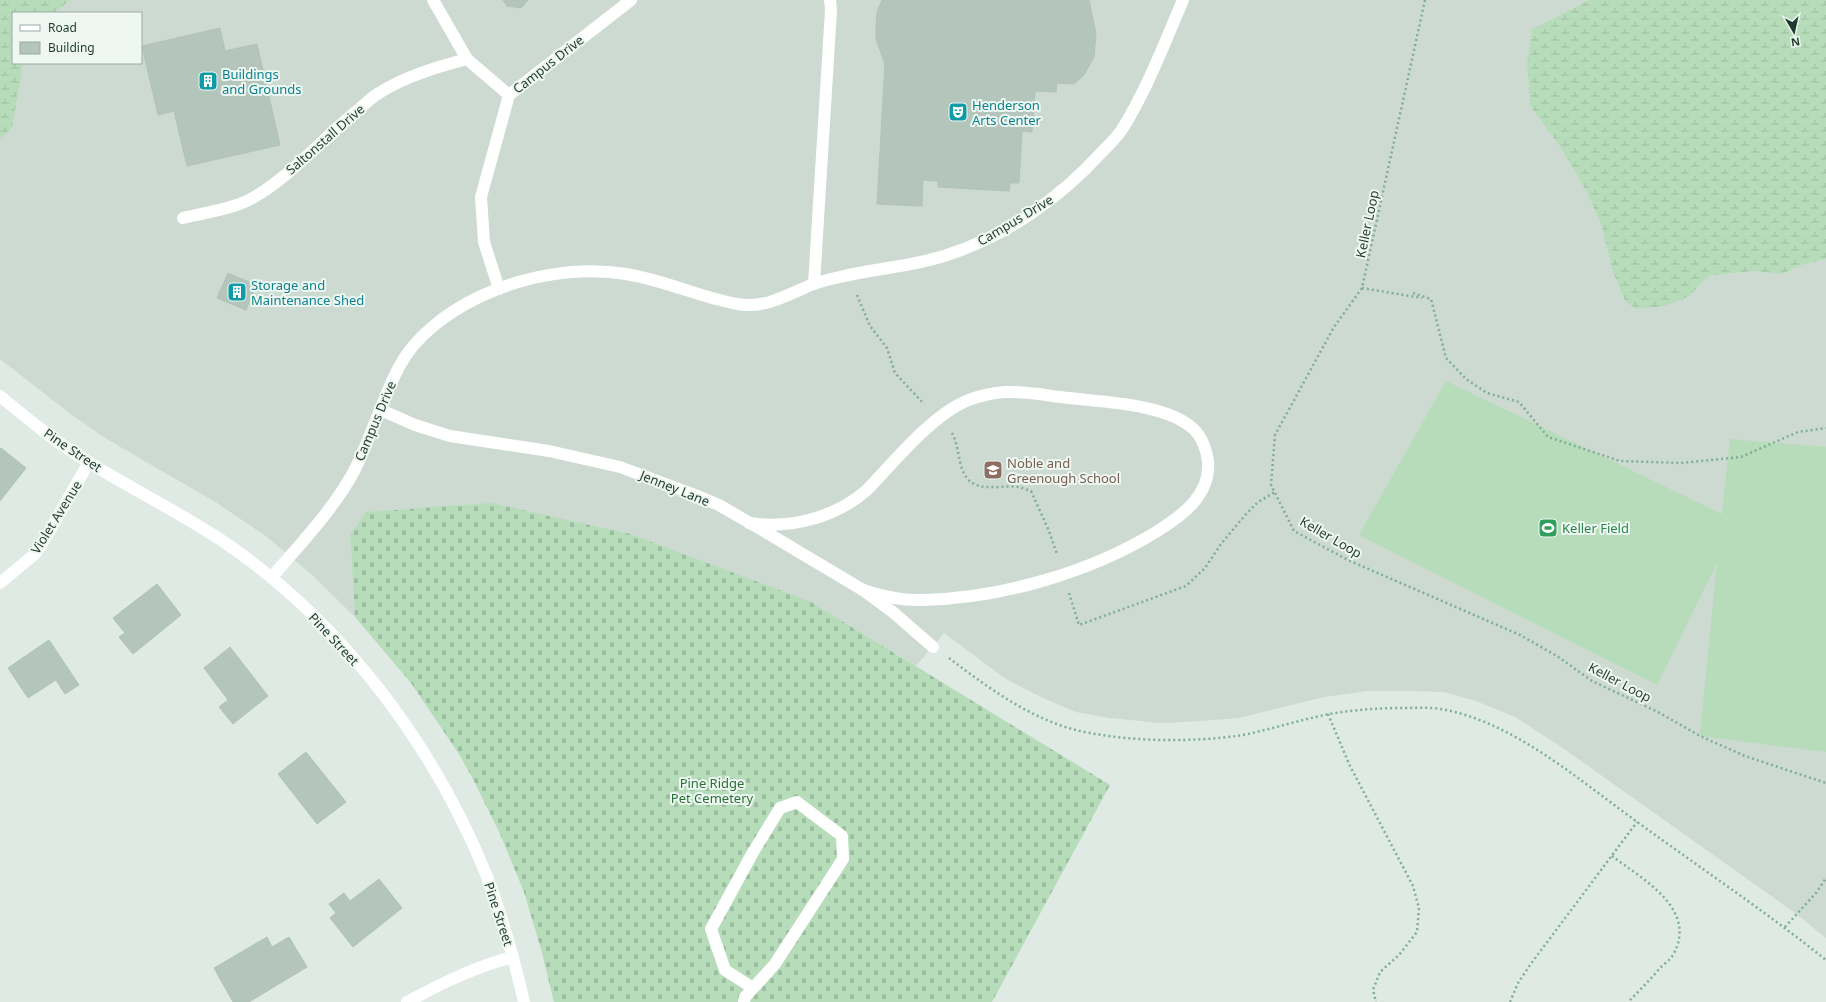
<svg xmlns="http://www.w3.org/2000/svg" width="1826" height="1002" font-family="'Noto Sans',sans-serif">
<defs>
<pattern id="wetland-marsh" width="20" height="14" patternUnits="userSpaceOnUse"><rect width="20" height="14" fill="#b6dcba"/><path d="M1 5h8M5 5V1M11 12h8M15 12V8" fill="none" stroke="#9cbea0"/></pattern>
<pattern id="cemetery-stones" width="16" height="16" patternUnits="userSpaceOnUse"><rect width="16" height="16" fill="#b6dcba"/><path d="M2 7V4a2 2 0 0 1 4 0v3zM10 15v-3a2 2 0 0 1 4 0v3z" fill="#9cbea0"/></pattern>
</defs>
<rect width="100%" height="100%" fill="#deeae3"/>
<path fill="#ccdad1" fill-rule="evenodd" d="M0,0H1589L1532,29L1527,64L1530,106L1561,148L1586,191L1601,224L1613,272L1625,301L1688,297L1709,276L1753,271L1782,274L1799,266L1826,259V938L1795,913L1560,746L1515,717L1476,701L1444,692L1412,691H1368L1324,697L1239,718L1199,721L1161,723L1110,718L1076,712L1043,698L1006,679L944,633L916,666L811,602L350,535L355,617L312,575L267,537L217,503L105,438L68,412L0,359ZM13,13H141V63H13Z"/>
<polygon fill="#b6dcba" points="1446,381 1722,514 1730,439 1826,447 1826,752 1700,736 1717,563 1657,685 1359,535"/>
<g fill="url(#wetland-marsh)">
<polygon points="0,0 70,0 54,13 13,13 13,63 23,63 12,128 0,139"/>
<polygon points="1589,0 1826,0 1826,259 1799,266 1782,274 1753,271 1709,276 1688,297 1664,306 1637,309 1625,301 1613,272 1601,224 1586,191 1561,148 1530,106 1527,64 1532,29"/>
</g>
<polygon fill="url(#cemetery-stones)" points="491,503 630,534 811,602 1110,785 992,1002 554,1002 541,949 524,892 501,836 473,779 459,754 411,683 355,617 350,535 366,512"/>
<g fill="#b4c5bb" stroke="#b1c3b8">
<polygon points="503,0 528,0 521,8 507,6"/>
<polygon points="882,0 1089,0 1096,34 1094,57 1084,75 1074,84 1057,83 1056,92 1035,91 1032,132 1022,131 1019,183 1010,183 1009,191 938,187 938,181 923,180 922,206 877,204 885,64 876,39 876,27 877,12"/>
<polygon points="220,28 225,51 257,44 280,145 187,166 174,111 158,115 142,46"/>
<polygon points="228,273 256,285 246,310 217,298"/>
<polygon points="1,448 26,468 0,501 0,450"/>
<polygon points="157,584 181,615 133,654 119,637 125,633 113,618"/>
<polygon points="49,640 79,685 65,694 56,680 28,698 8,668"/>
<polygon points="230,647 268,696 233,724 219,707 228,700 204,668"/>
<polygon points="306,752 346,802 317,824 278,774"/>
<polygon points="379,879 402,908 353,947 330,918 336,913 329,904 344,893 350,901"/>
<polygon points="267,937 272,947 289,937 307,967 249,1002 233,1002 214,968"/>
</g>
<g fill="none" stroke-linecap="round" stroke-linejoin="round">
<g stroke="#7eae97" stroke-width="2.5" stroke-dasharray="2 3" stroke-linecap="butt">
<polyline points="1425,0 1362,288 1334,327 1275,435 1271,485 1294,531 1348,560 1520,635 1557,656 1592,681 1658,712 1700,736 1745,756 1826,783"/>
<polyline points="1362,288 1422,298"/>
<polyline points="1413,293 1431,299 1446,358 1466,379 1487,393 1519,402 1548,437 1620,461 1681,463 1741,457 1798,432 1826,428"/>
<polyline points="857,295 870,326 887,348 895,373 924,404"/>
<path d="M952,433C958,444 958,457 962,469C972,496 997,484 1019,487C1023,488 1027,490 1031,491L1049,531L1057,554"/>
<polyline points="1069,593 1079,625 1186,586 1205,568 1221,544 1246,514 1258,502 1275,492"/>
<path d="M949,658C986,686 1026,716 1072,729C1122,742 1192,743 1243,735C1272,729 1300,720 1329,714C1353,710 1377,708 1402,708C1415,708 1429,707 1441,709C1515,722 1581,782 1640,824C1702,869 1766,912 1826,960"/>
<polyline points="1328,714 1350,766 1413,886 1419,908 1417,932 1399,955 1380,972 1373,990 1376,1002"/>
<path d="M1612,856C1642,879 1699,909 1673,955C1670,960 1664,964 1660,968C1650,980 1639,991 1628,1002"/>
<polyline points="1785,927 1816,893 1826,878"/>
<polyline points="1510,1002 1518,983 1530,965 1637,822"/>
</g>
<g stroke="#fff" stroke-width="12">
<polyline points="433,0 467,59 509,95"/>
<path d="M183,218C207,212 235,209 256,196C293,174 324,137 358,110C365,104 372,97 379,93C406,76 437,67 467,59"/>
<polyline points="814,284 831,10 830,0"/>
<polyline points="499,289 484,242 481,197 509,95 631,0"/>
<polyline points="381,410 415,425 450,436 549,451 620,467 695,495 719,505 774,537 863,590 894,613 933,647"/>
<path d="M749,523C790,529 835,518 867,490C895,461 930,417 966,401C978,396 992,393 1005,392C1026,391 1048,396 1069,398C1103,402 1163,404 1190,426C1201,434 1206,448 1208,461C1211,495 1182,516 1156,532C1089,573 1001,598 922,600C901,601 882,596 863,590"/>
<path d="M272,577C300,544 332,511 353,473C371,439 381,401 399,367C415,336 448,312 479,297C523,276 578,266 626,274C664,280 699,297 737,304C765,309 787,295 811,285C821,281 831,279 840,277C876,268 911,267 947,255C1006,236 1059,199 1101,153C1108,146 1115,139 1121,131C1147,90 1164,44 1183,0"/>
<polyline points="744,1002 745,997 775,964 843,859 842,836 797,802 780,808 752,854 711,929 725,970 753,988"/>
</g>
<g stroke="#fff" stroke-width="12">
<polyline points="0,583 35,554 48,534 89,462"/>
<path d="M407,1002C442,983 475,967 513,957"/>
</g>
<path stroke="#fff" stroke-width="12" d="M0,396C29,420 58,444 90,463C135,491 183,514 227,544C343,624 433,744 486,874C502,915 514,959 524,1002"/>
</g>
<defs>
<g id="building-square" transform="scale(1)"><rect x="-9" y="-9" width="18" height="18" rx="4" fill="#0f9aa8" stroke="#eef7f1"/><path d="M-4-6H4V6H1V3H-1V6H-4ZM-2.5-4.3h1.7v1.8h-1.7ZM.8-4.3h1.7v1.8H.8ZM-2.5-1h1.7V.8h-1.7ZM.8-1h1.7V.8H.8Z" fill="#fff"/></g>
<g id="theatre-square" transform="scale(1)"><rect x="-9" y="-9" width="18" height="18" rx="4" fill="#0f9aa8" stroke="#eef7f1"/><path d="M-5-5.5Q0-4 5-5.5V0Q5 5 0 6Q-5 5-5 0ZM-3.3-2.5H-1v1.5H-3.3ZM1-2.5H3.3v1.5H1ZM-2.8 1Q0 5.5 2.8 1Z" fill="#fff"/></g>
<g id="school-square" transform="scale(1)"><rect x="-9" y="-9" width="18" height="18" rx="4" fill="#8d6e63" stroke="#eef7f1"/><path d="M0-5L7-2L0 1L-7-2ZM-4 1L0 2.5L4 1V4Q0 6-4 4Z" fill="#fff"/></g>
<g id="stadium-square" transform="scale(1)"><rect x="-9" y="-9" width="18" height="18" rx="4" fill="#2e9e5b" stroke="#eef7f1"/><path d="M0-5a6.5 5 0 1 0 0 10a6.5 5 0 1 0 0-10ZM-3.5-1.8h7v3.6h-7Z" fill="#fff"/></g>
</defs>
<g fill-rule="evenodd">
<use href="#building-square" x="208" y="81"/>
<use href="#theatre-square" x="958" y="112"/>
<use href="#building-square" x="237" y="292"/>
<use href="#school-square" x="993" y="470"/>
<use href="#stadium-square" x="1548" y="528"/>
</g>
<g text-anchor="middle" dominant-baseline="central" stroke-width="4" stroke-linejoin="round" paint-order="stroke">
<g font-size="13" fill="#1f3a2e" stroke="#eef7f1">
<text transform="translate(548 64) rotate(-38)">Campus Drive</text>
<text transform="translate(325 139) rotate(-41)">Saltonstall Drive</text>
<text transform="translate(1015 220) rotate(-31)">Campus Drive</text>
<text transform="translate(1367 224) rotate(-78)">Keller Loop</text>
<text transform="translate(375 421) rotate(-67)">Campus Drive</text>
<text transform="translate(73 450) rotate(34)">Pine Street</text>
<text transform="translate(675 488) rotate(22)">Jenney Lane</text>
<text transform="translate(56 517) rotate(-58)">Violet Avenue</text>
<text transform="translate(1331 537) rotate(30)">Keller Loop</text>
<text transform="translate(334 639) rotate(47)">Pine Street</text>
<text transform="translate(1620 682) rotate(28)">Keller Loop</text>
<text transform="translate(499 914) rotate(72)">Pine Street</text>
</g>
<g font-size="13" fill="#0d838f" stroke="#eef7f1" text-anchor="start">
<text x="222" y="74">Buildings<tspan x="222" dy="15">and Grounds</tspan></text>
<text x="972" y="105">Henderson<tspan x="972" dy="15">Arts Center</tspan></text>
<text x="251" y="285">Storage and<tspan x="251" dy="15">Maintenance Shed</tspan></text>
</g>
<g font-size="13" fill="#785e54" stroke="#eef7f1" text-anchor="start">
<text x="1007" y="463">Noble and<tspan x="1007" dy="15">Greenough School</tspan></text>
</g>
<g font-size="13" fill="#27864d" stroke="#eef7f1" text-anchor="start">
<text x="1562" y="528">Keller Field</text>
</g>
<g font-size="13" fill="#297138" stroke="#eef7f1">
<text x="712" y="783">Pine Ridge<tspan x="712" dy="15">Pet Cemetery</tspan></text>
</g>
</g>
<rect x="12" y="12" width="130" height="52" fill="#eef7f1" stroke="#9baba3"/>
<rect x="20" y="25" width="20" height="6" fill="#ffffff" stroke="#9baba3"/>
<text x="48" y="32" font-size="12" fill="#1f3a2e">Road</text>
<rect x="20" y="42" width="20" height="12" fill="#b4c5bb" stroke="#9baba3"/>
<text x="48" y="52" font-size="12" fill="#1f3a2e">Building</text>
<g transform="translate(1794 32) rotate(171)" stroke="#eef7f1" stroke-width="3" paint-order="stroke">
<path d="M0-3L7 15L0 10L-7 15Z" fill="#1f3a2e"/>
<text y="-6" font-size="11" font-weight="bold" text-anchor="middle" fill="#1f3a2e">N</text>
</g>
</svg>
